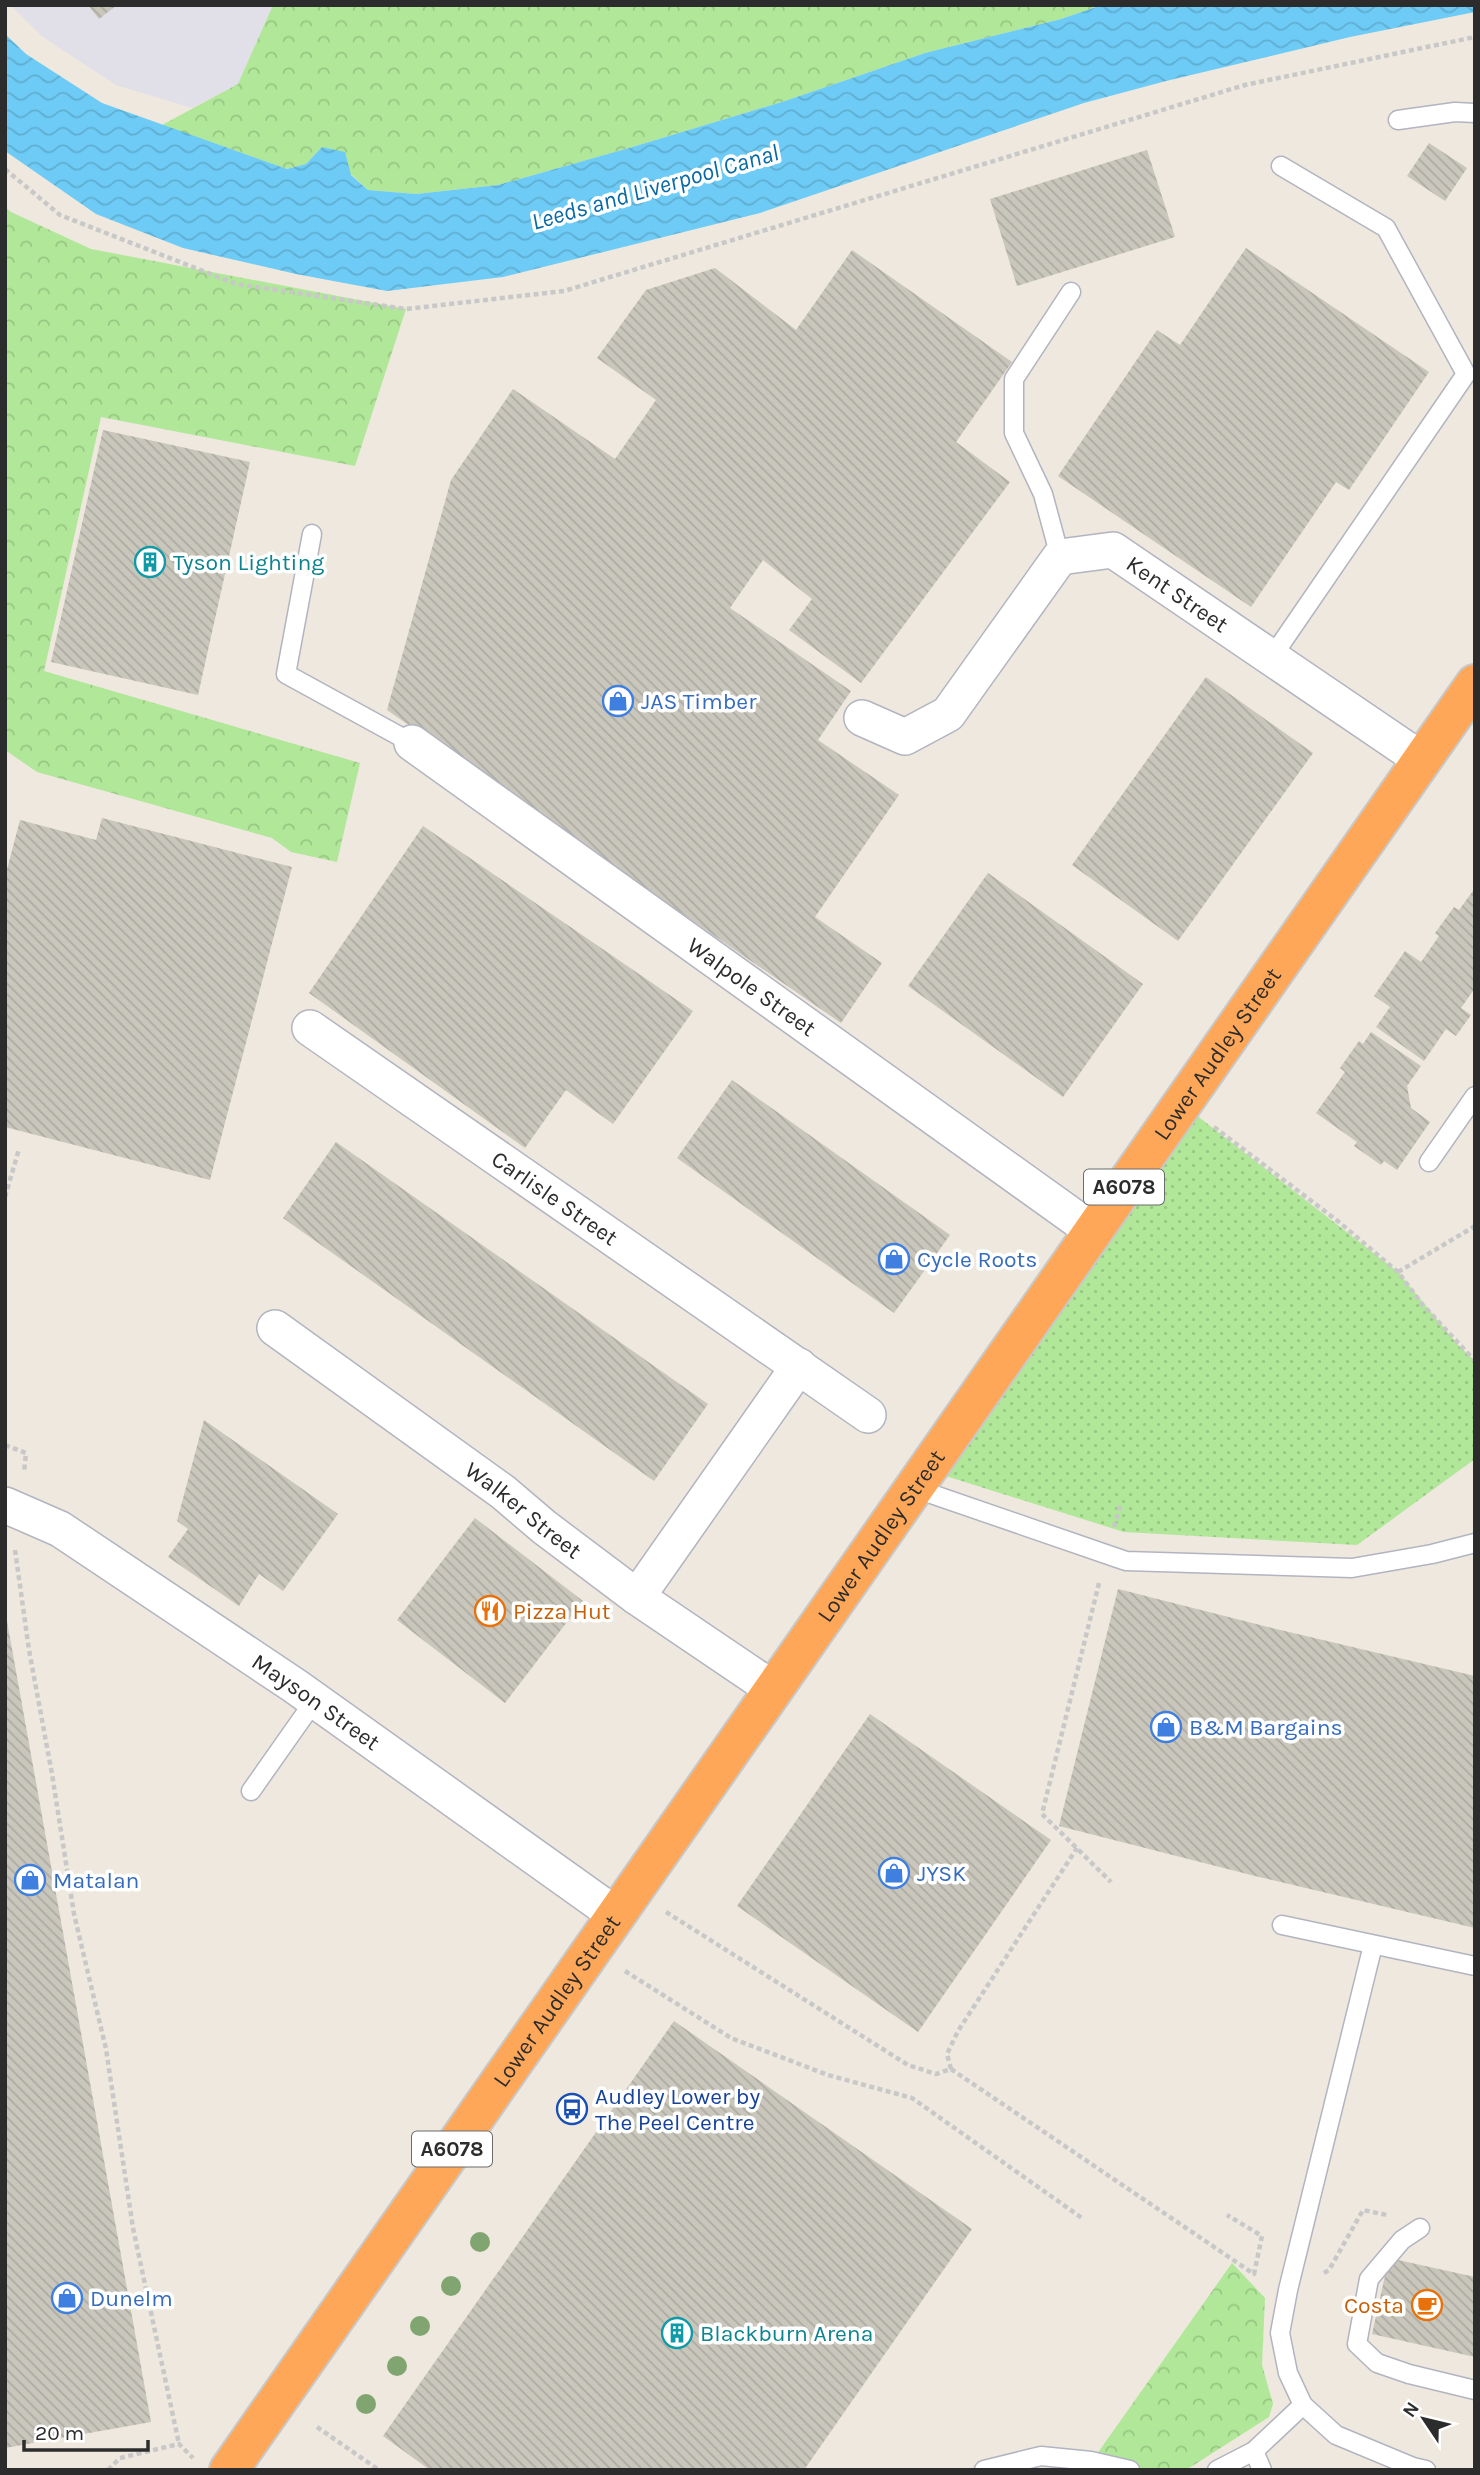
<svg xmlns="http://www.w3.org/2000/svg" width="1480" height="2475" font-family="Karla,sans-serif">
<defs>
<pattern id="grass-dots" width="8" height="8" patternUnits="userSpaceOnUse" patternTransform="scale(1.75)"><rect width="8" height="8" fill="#b0e798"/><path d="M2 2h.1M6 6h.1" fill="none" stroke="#98c683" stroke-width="1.8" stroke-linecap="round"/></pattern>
<pattern id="forest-crowns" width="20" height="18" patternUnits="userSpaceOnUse" patternTransform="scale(1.75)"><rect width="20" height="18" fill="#b0e798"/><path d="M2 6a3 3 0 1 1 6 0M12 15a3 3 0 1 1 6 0" fill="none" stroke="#98c683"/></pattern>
<pattern id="water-waves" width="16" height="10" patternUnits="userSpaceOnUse" patternTransform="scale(1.75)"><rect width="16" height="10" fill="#6dcbf5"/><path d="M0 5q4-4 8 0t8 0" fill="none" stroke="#5faed2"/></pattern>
<pattern id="building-back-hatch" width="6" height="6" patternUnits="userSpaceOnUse" patternTransform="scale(1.75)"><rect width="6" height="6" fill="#c9c6bc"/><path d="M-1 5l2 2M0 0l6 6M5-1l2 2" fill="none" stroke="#adaaa2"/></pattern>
</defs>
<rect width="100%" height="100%" fill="#eee8de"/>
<polygon fill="#e1dfe7" points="10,5 273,5 238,84 192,108 116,85 43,37"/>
<polygon fill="url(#grass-dots)" points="1182,1104 1398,1272 1458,1345 1475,1361 1475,1459 1357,1545 1124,1532 927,1470"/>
<g fill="url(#forest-crowns)">
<polygon points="273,5 1102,5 1061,19 925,53 785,101 629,148 498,185 416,194 368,190 322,147 306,164 287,169 162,125 238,84"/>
<polygon points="5,207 11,212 91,249 406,309 355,466 101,417 44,671 360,763 337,862 291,852 272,838 37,772 5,750"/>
<polygon points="1232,2263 1265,2298 1262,2365 1273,2404 1269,2417 1186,2470 1130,2470 1092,2461"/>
</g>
<polygon fill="url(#water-waves)" points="1102,5 1475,5 1475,12 1350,37 1166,81 1084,103 760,213 503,277 387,291 296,274 183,248 96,214 5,151 5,34 26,54 102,103 287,169 306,164 322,147 345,152 351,175 368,190 416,194 498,185 629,148 785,101 925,53 1061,19"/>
<g fill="url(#building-back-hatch)">
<polygon points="88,5 117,5 99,19"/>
<polygon points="1429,143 1467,168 1445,201 1407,176"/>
<polygon points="1147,150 1175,237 1017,286 990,199"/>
<polygon points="1246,248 1429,372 1349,490 1336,482 1251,607 1058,476 1157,330 1180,345"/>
<polygon points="852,250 1012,362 956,442 1010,482 861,683 789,630 812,599 763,560 730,608 851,691 818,740 899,795 815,917 882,963 841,1023 387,710 451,480 513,389 615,459 656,400 597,358 646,290 715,268 796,330"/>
<polygon points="103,430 250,462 198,695 51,662"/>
<polygon points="1206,677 1313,753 1178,941 1072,865"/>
<polygon points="102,818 292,867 210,1180 5,1127 5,877 20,820 96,840"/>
<polygon points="423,826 693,1011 613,1124 566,1090 525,1148 309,993"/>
<polygon points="988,873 1143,984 1063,1097 908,986"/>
<polygon points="1475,888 1475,988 1461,1008 1471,1015 1456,1036 1446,1029 1424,1061 1376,1027 1390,1007 1374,996 1405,951 1421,962 1439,936 1435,933 1454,907 1459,910"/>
<polygon points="1371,1032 1421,1066 1407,1086 1411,1108 1430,1122 1397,1170 1384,1161 1381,1165 1354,1146 1357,1142 1316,1113 1345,1072 1340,1068 1359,1041 1363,1044"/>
<polygon points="732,1080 950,1235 894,1313 677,1158"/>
<polygon points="336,1142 708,1404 654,1481 283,1218"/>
<polygon points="204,1420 338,1514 283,1591 259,1574 239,1606 168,1557 188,1529 177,1521"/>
<polygon points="475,1518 583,1601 505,1703 397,1620"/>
<polygon points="1118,1589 1272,1628 1475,1676 1475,1928 1251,1875 1059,1826"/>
<polygon points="5,1610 151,2422 5,2448"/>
<polygon points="870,1714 1051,1840 918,2032 737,1906"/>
<polygon points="674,2021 972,2229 804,2470 430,2470 383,2436"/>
<polygon points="1389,2258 1475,2277 1475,2357 1372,2334"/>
</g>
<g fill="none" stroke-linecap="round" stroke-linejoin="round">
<g stroke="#b2b4c0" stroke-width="21">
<g id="lane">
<polyline points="1398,120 1455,112 1475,113"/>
<polyline points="312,534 286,674 412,743"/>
<polyline points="1060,557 1043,494 1014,433 1014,379 1071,292"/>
<polyline points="1272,657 1466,374 1386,228 1281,166"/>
<polyline points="1429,1162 1475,1096"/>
<polyline points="914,1488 1126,1561 1352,1568 1432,1554 1475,1543"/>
<polyline points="251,1791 315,1700"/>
<polyline points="1282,1925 1475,1966"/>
<polyline points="1373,1945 1288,2290 1280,2333 1288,2373 1303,2405 1336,2435 1413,2467 1426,2470"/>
<polyline points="1420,2228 1402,2240 1369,2279 1357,2344 1377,2363 1409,2374 1475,2390"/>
<polyline points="1254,2451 1262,2470"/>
<polyline points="984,2470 1041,2456 1091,2461 1130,2470"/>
<polyline points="1217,2470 1254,2451 1303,2405"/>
</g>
</g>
<g stroke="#b2b4c0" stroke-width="38">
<g id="street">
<path id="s1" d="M862,718L905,737L948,714L1060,557L1113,550L1422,760"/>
<path id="s2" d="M412,743L1093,1231"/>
<path id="s3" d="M310,1028L868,1415"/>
<path id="s4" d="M275,1328L503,1492L544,1527L637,1597L773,1689"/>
<path id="s5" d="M5,1505L60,1529L295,1686L616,1915"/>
<polyline points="637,1597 799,1366"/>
</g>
</g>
<g stroke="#c8c8c8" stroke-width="42">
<g id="highway">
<path id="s6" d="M229,2470L1475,684"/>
</g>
</g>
<g stroke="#c8c8c8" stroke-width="4.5" stroke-dasharray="5 3.5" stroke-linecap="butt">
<polyline points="5,169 60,215 236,284 406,309 564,291 1245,85 1475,37"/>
<polyline points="1214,1127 1339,1222 1398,1272 1422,1304 1475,1361"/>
<polyline points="5,1197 19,1149"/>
<polyline points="1398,1272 1475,1226"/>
<polyline points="5,1445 26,1453 24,1472"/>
<polyline points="1114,1527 1120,1506"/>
<polyline points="15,1550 29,1650 52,1774 74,1914 106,2049 133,2228 179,2444"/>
<polyline points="1099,1583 1042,1814 1111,1882"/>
<polyline points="666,1912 908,2065 936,2074 951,2069 1254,2274 1262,2236 1227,2215"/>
<polyline points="625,1971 731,2038 828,2075 912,2098 1082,2218"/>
<polyline points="951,2069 947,2054 958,2031 1077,1848"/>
<polyline points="1324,2273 1329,2270 1363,2210 1387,2215"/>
<polyline points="317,2427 379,2470"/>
<polyline points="108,2470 120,2458 179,2444 193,2458"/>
</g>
<use href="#lane" stroke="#fff" stroke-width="18"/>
<use href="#street" stroke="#fff" stroke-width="35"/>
<use href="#highway" stroke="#ffa758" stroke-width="38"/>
</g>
<g fill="#80a571">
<circle cx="480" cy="2242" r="10"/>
<circle cx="451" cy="2286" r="10"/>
<circle cx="420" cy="2326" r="10"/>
<circle cx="397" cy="2366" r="10"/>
<circle cx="366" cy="2404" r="10"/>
</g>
<defs>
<g id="building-ring" transform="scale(1.575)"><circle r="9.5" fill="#fff" stroke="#0f9aa8" stroke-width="1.5"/><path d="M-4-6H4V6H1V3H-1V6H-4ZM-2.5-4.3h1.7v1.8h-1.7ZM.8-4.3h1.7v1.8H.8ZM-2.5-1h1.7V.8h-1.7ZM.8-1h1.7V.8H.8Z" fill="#0f9aa8"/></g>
<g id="shop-ring" transform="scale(1.575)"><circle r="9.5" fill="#fff" stroke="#3f7fe0" stroke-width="1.5"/><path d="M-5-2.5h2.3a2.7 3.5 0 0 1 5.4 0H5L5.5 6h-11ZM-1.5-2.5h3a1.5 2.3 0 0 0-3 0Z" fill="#3f7fe0"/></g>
<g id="restaurant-ring" transform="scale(1.575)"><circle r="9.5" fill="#fff" stroke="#e8710a" stroke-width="1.5"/><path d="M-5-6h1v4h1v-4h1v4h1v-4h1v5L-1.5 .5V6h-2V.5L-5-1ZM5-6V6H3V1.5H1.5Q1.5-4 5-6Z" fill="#e8710a"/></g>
<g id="bus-ring" transform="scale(1.575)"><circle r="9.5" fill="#fff" stroke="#1a4fb4" stroke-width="1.5"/><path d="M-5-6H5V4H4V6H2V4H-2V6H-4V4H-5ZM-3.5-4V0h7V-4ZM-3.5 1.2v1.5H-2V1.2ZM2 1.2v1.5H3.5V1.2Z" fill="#1a4fb4"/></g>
<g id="cafe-ring" transform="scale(1.575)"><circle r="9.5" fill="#fff" stroke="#e8710a" stroke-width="1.5"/><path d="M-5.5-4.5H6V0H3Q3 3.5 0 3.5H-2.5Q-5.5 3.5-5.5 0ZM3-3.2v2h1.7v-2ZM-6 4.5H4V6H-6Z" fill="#e8710a"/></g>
</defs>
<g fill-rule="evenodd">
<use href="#building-ring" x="150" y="562"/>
<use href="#shop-ring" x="618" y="701"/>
<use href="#shop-ring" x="894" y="1259"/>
<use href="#restaurant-ring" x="490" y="1611"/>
<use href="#shop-ring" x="1166" y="1727"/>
<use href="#shop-ring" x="894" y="1873"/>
<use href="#shop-ring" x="30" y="1880"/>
<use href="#bus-ring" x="572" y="2109"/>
<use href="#shop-ring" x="67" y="2298"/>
<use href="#cafe-ring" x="1427" y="2305"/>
<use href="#building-ring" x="677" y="2333"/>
</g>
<g text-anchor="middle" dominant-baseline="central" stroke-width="7" stroke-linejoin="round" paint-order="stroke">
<g fill="#fff" stroke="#6b6b6b" stroke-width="2">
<rect x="1084" y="1169.5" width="80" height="35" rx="5"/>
<rect x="412" y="2131.5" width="80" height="35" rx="5"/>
</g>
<g font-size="21" font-weight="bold" fill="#2c2c2c">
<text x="1124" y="1187">A6078</text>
<text x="452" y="2149">A6078</text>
</g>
<g font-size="23" fill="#0d838f" stroke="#fff" text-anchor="start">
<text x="173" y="562">Tyson Lighting</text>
<text x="700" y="2333">Blackburn Arena</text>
</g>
<g font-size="23" fill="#2c2c2c" stroke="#fff">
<text stroke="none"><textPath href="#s1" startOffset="420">Kent Street</textPath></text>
<text stroke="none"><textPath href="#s2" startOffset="418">Walpole Street</textPath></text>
<text stroke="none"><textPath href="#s6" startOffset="1727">Lower Audley Street</textPath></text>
<text stroke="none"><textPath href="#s3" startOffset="298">Carlisle Street</textPath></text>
<text stroke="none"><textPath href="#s4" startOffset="308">Walker Street</textPath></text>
<text stroke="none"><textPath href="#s6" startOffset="1139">Lower Audley Street</textPath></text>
<text stroke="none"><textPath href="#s5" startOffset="369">Mayson Street</textPath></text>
<text stroke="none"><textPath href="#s6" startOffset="572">Lower Audley Street</textPath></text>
</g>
<g font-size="23" fill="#366cbe" stroke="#fff" text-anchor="start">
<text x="641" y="701">JAS Timber</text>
<text x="917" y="1259">Cycle Roots</text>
<text x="1189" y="1727">B&amp;M Bargains</text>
<text x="917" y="1873">JYSK</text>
<text x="53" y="1880">Matalan</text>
<text x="90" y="2298">Dunelm</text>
</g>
<g font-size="23" fill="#c56008" stroke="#fff" text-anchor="start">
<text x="513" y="1611">Pizza Hut</text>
<text x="1404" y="2305" text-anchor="end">Costa</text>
</g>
<g font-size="23" fill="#164399" stroke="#fff" text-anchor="start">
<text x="595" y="2096">Audley Lower by<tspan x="595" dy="26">The Peel Centre</tspan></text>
</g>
<g font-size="24" font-style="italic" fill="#0769a5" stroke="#fff">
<text transform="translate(655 187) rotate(-16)">Leeds and Liverpool Canal</text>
</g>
</g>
<rect width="1480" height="2475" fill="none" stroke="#2c2c2c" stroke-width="14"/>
<g transform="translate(1424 2419) rotate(305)" stroke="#ffffff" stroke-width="5" paint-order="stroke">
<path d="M0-5L12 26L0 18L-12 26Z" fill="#2c2c2c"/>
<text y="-10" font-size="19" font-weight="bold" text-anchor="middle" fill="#2c2c2c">N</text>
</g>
<path d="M24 2440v10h124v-10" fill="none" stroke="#2c2c2c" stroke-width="3.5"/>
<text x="35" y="2440" font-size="21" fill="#2c2c2c" stroke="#ffffff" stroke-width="5" paint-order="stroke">20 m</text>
</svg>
